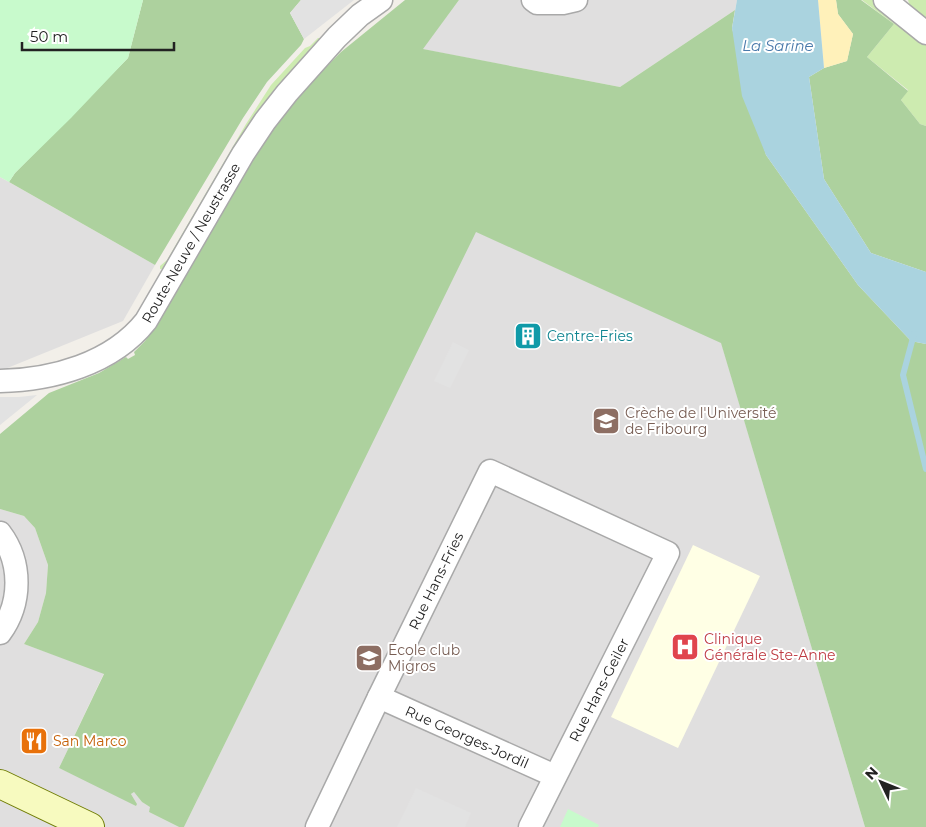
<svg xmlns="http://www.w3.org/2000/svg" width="926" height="827" font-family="Montserrat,sans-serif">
<rect width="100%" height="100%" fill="#f2efe9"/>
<g fill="#e0dfdf">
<polygon points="459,0 737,0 735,10 620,87 422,49"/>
<polygon points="0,177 155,265 123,321 0,371"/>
<polygon points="475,231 721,342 865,827 184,827"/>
<polygon points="0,509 24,516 35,528 48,565 46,593 38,622 24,644 104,673 59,768 137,804 131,794 134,792 142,802 151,807 149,812 179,827 0,827"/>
</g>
<polygon fill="#ffffe5" points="693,545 760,576 678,748 611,717"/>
<g fill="#cdebb0">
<polygon points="862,0 875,0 926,40 926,126 920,124 901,100 908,90 867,57 894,24"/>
<polygon points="908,0 926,0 926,19 910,7"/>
<polygon points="318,38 321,38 166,269 160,269 160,266 167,260 246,124 271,85 305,48 310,46"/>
</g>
<g fill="#add19e">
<polygon points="143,0 301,0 290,13 304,39 301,45 267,82 243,118 155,265 9,182 15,173 128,58"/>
<polygon points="405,0 459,0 423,49 620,87 735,10 732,28 766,155 858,285 911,341 926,344 926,827 865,827 721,343 476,232 184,827 179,827 149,812 150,807 142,802 134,792 131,794 137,804 136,806 59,768 104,674 24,644 38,622 46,593 48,565 35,528 24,516 0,509 0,434 49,393 99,373 126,357 128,359 135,355 134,352 145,341 157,324 260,144 294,99 341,52"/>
<polygon points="836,0 861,0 894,24 867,57 908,91 901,100 920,124 926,126 926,272 871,253 824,179 809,77 824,68 847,61 853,34 838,14"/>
</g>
<polygon fill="#fff1ba" points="818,0 836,0 838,14 853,34 847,61 824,68"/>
<g fill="#c8facc">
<polygon points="0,0 143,0 128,58 71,118 15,173 9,182 0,177"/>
<polygon points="568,809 599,825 598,827 560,827"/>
</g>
<g fill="#e2e2e2">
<polygon points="301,0 354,0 304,39 290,13"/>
<polygon points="453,342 469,350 450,388 434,381"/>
<polygon points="37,395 0,425 0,397 19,397"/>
<polygon points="416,788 471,813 465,827 397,827"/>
</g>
<polygon fill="#aad3df" points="737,0 818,0 824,68 809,77 824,179 871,253 926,272 926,344 911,341 858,285 766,155 742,96 732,28"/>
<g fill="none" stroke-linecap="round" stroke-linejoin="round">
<polyline stroke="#aad3df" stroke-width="6" points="914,334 903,375 926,469"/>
<g stroke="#a9a9a9" stroke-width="25">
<g id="minor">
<polyline points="533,0 537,3 563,3 576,0"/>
<polyline points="885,0 926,33"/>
<path d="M0,381C52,380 112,364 146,321L243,154L265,121L287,93L337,37L360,15L381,0"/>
<path d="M0,533C22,562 22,603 0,633"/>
<polyline points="379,697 555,776"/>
<polyline points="317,827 379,697 490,471 668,553 530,827"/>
</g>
</g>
<g stroke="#707d05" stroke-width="30">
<polyline id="secondary" points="0,784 90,827"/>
</g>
<use href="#minor" stroke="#fff" stroke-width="22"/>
<use href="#secondary" stroke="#f7fabf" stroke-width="28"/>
</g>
<defs>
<g id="building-square" transform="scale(1.4375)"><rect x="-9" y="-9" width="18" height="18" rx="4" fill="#0f9aa8" stroke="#fff"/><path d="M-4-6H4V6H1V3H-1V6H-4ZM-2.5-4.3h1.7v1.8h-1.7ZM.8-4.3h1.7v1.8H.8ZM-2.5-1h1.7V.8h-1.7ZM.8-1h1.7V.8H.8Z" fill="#fff"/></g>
<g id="school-square" transform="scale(1.4375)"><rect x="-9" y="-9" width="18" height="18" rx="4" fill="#8d6e63" stroke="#fff"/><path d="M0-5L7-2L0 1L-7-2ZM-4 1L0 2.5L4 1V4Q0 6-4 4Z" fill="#fff"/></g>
<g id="hospital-square" transform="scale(1.4375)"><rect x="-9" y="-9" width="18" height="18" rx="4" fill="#e0444e" stroke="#fff"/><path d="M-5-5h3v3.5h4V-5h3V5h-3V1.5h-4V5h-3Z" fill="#fff"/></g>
<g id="restaurant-square" transform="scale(1.4375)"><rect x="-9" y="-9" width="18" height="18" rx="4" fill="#e8710a" stroke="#fff"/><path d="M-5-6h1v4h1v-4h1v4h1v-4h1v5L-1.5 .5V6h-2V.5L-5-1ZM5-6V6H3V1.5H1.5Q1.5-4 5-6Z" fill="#fff"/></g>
</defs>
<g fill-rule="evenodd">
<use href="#building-square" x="528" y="336"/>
<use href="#school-square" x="606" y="421"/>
<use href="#hospital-square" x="685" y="647"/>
<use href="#school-square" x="369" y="658"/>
<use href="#restaurant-square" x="34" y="741"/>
</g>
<g text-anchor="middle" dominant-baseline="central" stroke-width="4" stroke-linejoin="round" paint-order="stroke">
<g font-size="14" fill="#222" stroke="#fff">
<text transform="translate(191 243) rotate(-60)">Route-Neuve / Neustrasse</text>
<text transform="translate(436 581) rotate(-64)">Rue Hans-Fries</text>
<text transform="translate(599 690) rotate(-63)">Rue Hans-Geiler</text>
<text transform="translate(467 737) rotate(24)">Rue Georges-Jordil</text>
</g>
<g font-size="14" fill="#0d838f" stroke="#fff" text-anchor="start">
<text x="547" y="336">Centre-Fries</text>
</g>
<g font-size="14" fill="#785e54" stroke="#fff" text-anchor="start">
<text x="625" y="413">Crèche de l'Université<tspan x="625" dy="16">de Fribourg</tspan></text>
<text x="388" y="650">Ecole club<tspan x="388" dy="16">Migros</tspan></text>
</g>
<g font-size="14" fill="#be3a42" stroke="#fff" text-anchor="start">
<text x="704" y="639">Clinique<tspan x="704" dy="16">Générale Ste-Anne</tspan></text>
</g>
<g font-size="14" fill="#c56008" stroke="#fff" text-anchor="start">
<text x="53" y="741">San Marco</text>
</g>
<g font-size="15" font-style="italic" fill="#4a7aab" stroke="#fff">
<text x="778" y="45">La Sarine</text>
</g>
</g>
<g transform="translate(881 782) rotate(313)" stroke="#ffffff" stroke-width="4" paint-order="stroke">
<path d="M0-4L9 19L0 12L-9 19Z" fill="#222222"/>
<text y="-8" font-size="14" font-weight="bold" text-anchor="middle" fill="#222222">N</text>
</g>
<path d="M22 42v8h152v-8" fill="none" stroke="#222222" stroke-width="2.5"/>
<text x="30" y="42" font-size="15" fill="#222222" stroke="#ffffff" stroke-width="4" paint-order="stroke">50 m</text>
</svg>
